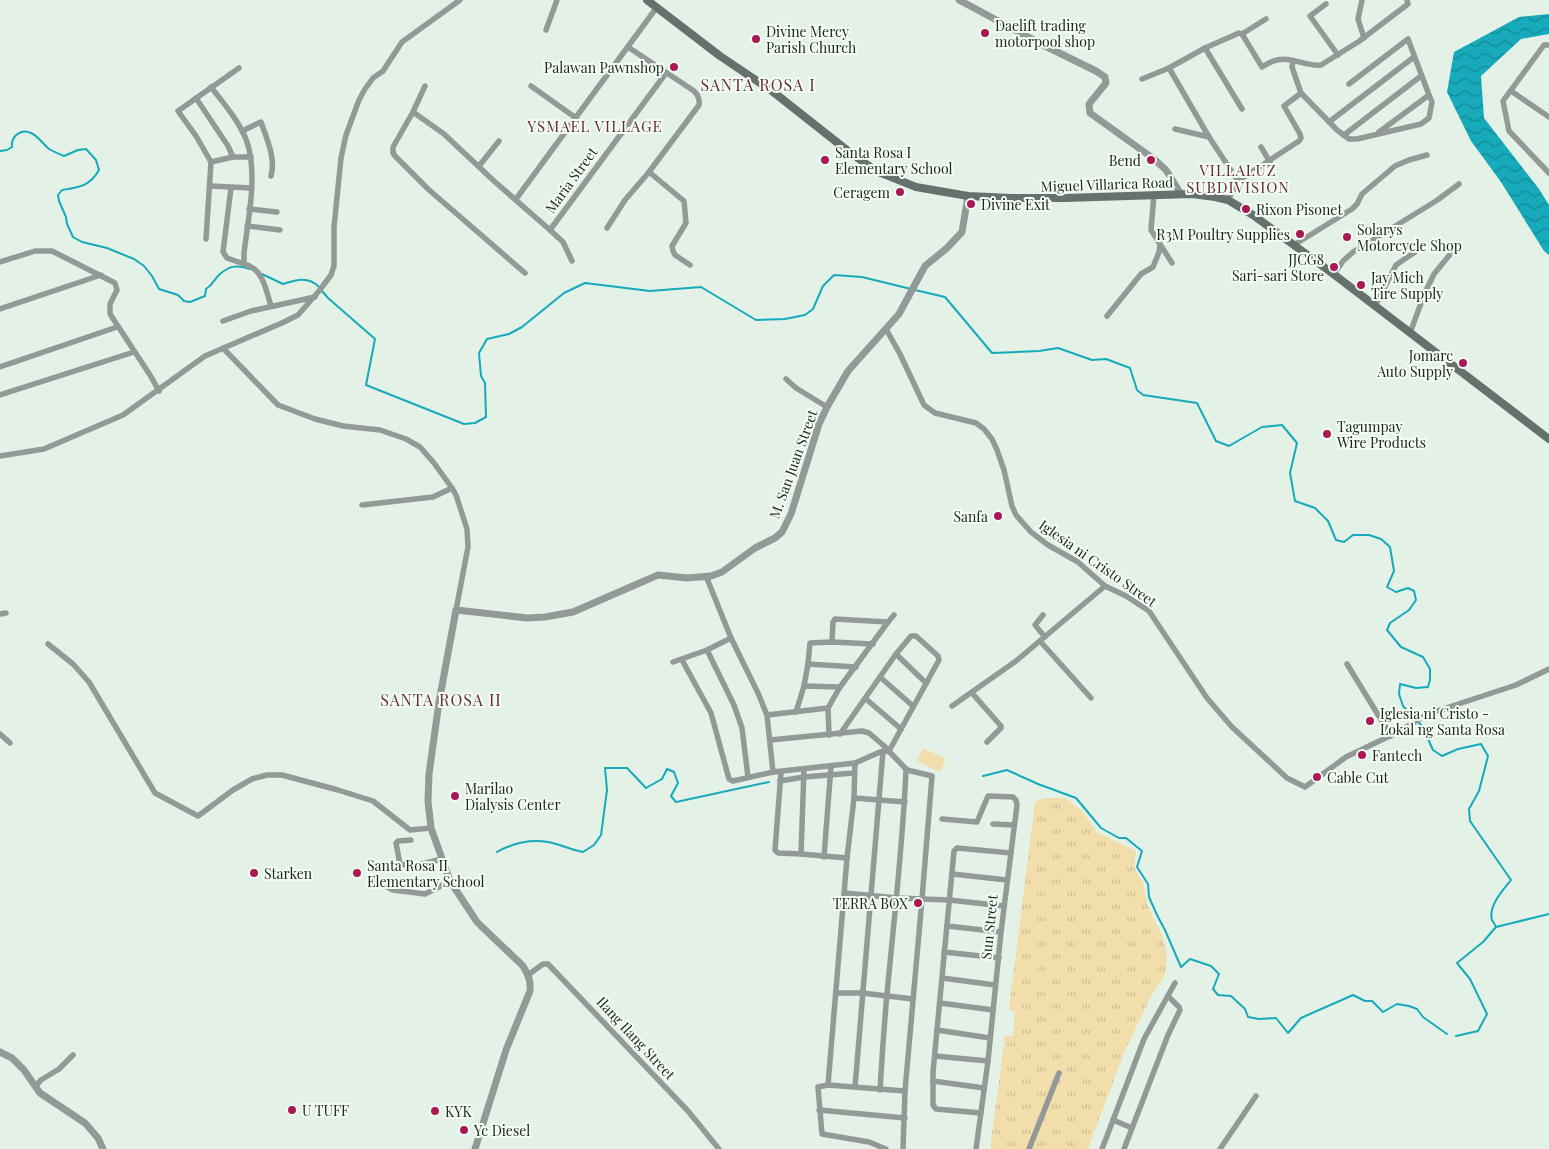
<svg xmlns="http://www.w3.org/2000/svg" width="1549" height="1149" font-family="'Playfair Display',serif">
<defs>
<pattern id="grass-tufts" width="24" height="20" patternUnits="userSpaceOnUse" patternTransform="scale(1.25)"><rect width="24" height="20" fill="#f1deaa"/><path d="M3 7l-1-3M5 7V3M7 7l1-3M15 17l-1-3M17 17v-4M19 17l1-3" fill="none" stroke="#cebe92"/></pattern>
<pattern id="water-waves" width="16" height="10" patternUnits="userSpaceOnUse" patternTransform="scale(1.25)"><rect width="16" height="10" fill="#16aabb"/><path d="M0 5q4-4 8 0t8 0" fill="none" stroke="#148a98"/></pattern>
</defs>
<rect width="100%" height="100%" fill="#e4f1e6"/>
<polygon fill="url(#grass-tufts)" points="1045,798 1065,798 1082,811 1097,832 1136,851 1134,867 1143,883 1147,903 1153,918 1162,934 1167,956 1165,975 1150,998 1124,1053 1088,1149 990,1149 1005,1036 1013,1036 1015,1012 1009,1009 1035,802"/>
<polygon fill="#f1deaa" points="923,748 946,759 940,772 917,761"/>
<polygon fill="url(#water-waves)" points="1549,14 1549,34 1521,39 1481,76 1484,118 1539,189 1549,205 1549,255 1544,251 1501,182 1471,141 1447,92 1454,52 1519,17"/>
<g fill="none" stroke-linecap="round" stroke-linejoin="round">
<g stroke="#16aabb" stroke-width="2">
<path d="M0,151L7,150L12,147C11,137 20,128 31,133C38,136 43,144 49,149C54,152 59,154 64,156L78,150L86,149L96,160L99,170C90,186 80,187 62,190L58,195L59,201L66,217L67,224L73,237L82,242L107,248L134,259L144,266L152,276L159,289L178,295L184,301L190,302L205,296L206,289C214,284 214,279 220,274C230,265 238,265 250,269"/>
<path d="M262,274L283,284C296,280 308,276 319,287"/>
<path d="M915,290L945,297L992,353L1039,351L1058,348L1092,360L1106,359L1130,368L1137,390L1143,395L1197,403L1216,441L1229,446L1262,427L1282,425L1297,443L1290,473L1295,501L1315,508L1328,521L1336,540L1344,542L1353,535H1369L1381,539L1390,547L1394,571L1387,587L1396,592L1408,588L1414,591L1416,600L1409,610L1390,623L1387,630L1401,647L1423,657L1430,669V680L1428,687L1416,688L1400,684L1399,694L1403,706L1422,726L1433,750L1442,756L1458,749L1481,744L1488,756L1479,791L1469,809L1470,821L1511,880C1503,890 1488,906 1492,920C1493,922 1495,924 1496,927"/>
<polyline points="322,291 328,298 375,339 366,385 464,424 475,423 486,417 485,383 481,376 479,353 487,339 509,334 522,327 564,293 585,283 650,291 701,287 756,320 785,319 805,315 813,309 823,286 834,275 862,277 911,289"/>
<polyline points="983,776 1007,770 1038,784 1076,798 1101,828 1119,838 1126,838 1142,851 1137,867 1148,884 1149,897 1157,915 1165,930 1181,967 1190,959 1211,966 1219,974 1213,989 1218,995 1231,996 1245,1009 1248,1017 1259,1019 1276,1018 1288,1033 1301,1018 1353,995 1365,1001 1372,1001 1383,1012 1397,1004 1409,1006 1417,1009 1423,1017 1447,1034"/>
<path d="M497,852C513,843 529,839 548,842C560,844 571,850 583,852L594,845L601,835L607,790L605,768H627L646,788L662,779L667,769L674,772L678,783L671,796L676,802L769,782"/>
<polyline points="1496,927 1549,914"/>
<polyline points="1456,1036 1478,1031 1487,1014 1470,979 1457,963 1483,942 1496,927"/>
</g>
<g stroke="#929997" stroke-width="5.5">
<polyline points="1362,0 1358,19 1364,38"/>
<polyline points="1326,4 1310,16 1338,55"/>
<polyline points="546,30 557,0"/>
<polyline points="1242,34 1266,19"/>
<polyline points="1549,45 1544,45 1503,101 1509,131 1549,173"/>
<polyline points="1205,48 1242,109"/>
<polyline points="1293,61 1292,67 1301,93 1337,130 1349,139 1357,139 1421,124 1429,118 1432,102 1429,95"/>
<polyline points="1169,68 1209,137 1238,181"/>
<path d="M1142,79L1169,68L1205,48L1239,33L1242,34L1262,67C1267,64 1271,61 1277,60C1291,56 1306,67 1321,65L1358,42L1408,4L1407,0"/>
<polyline points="1349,84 1408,39 1429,95 1379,132"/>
<polyline points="425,86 413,112 444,134 494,181 550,230 563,242 572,261"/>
<polyline points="531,86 576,118"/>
<path d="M211,87C224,104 240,122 247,142C258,175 248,219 244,253V264C263,268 266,290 271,306"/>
<polyline points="1511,91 1549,117"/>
<polyline points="196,98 228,146 233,157"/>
<polyline points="413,112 393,147 393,153 396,157 428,189 525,273"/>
<polyline points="1329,122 1414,57"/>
<polyline points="1175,129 1209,137"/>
<path d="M242,131L261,122C267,139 276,159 271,176"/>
<polyline points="1344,135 1421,76"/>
<polyline points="1261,147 1270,162"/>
<polyline points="211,162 233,157 251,157"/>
<polyline points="479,166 499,141"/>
<polyline points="649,172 684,201 686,223 672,246 673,251 675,255 690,265"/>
<polyline points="210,186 251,188"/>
<polyline points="231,188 223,252 227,258 244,264"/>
<polyline points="1154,194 1151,230 1172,263"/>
<polyline points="516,199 657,7"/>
<polyline points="1228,200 1238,181 1299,141 1301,138 1300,134 1284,106 1301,93"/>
<polyline points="249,209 277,212"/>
<polyline points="247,226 280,230"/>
<path d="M607,228L625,200L649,172L699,105C700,99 698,95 694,91L628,47"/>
<polyline points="550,230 666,73"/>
<polyline points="206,239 211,162 196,136 178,111 239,68"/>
<polyline points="1294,245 1352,209 1357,204 1362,194 1395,166 1409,160 1427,155"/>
<polyline points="0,262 35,251 52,251 115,283 117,290 110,304 110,314 150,375 159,391"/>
<polyline points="1334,274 1343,261 1353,252 1436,201 1459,184"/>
<polyline points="1375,306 1396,265 1415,252"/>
<polyline points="0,309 101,275"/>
<polyline points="1107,316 1141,274 1153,267 1159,252 1160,245"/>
<polyline points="223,321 251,311 315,297"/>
<polyline points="886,329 900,354 924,405 935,413 976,423 984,429 992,439 997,450 1004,470 1012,506 1016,515 1031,532 1048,545 1078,562 1105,586 1126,596 1149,611 1207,698 1232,727 1287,778 1305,787 1346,757 1396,733 1428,714 1516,685 1549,669"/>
<polyline points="1410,333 1424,295 1434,274 1452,252"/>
<polyline points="223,348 278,405 315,419 343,426 380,430 406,439 420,447 434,463 452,488 456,495 467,529 468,547 456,610"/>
<polyline points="0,367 117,327"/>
<polyline points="786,379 796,388 827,407"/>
<polyline points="0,395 134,352"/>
<polyline points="0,456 44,449 123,415 205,356 284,322 298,315 319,291 331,275 334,266 334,227 341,158 346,135 359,100 365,89 373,78 383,71 402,42 460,0"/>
<polyline points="362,505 433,497 452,488"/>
<polyline points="706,576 731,638 758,693 767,715 773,772 855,763 880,752 889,751 939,660 938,656 916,636 911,636 896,654 840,734"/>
<polyline points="0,614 6,613"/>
<polyline points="1043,615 1035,625 1045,637"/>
<polyline points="888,622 894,615"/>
<polyline points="1040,641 1091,698"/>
<polyline points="48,644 73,664 89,682 155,793 198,816 233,790 252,779 267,775 282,775 338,790 373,801 410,830 431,828"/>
<polyline points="707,650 734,705 742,728 748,777"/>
<polyline points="896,654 926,683"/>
<polyline points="682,660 711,713 729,779 733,781 773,772"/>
<polyline points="673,662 707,650 731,638"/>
<polyline points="808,664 856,667"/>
<polyline points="1347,664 1391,736"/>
<polyline points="880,677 913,706"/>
<polyline points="804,686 840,687"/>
<polyline points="972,693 1001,726 1001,728 987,742"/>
<polyline points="866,699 901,729"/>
<polyline points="952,706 1016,661 1105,586"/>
<polyline points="796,712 804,686 808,664 810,643 832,642 873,644"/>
<polyline points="767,715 828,708"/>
<polyline points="0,734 10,743"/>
<polyline points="829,735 828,708 840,687 888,622 835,619 833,622 832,642"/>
<polyline points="770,740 862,731 869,733 883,745 907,770 932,776 922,899 905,1091 903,1149"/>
<polyline points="804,769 801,854 847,858"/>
<polyline points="781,772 775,850 778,853 801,854"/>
<polyline points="780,781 804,777 854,773"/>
<polyline points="854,798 905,802"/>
<polyline points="942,819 977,822 988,796 1013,797 1016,800 1017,805 1001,932 988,1061 976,1149"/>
<polyline points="993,824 1014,825"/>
<polyline points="411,840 398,841 396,843 400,864 414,866 442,859"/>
<polyline points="824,857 831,766"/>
<polyline points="952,874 1007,880"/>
<polyline points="371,878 393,890 425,894 450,881"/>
<polyline points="845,893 897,898 949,900 1004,906"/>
<polyline points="947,926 1001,932"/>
<polyline points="944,952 999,958"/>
<polyline points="528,975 543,964 548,964 688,1111 719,1149"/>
<polyline points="942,978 995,985"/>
<polyline points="836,993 862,993 913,999"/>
<polyline points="940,1003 993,1010"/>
<polyline points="937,1030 990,1038"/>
<polyline points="935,1056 988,1061"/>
<polyline points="933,1081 984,1088"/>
<polyline points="828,1085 847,858 854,798 855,763"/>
<polyline points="35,1087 41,1080 59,1069 73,1055"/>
<polyline points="855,1087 883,751"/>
<path d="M880,1090C882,1058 884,1026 887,994C894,919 903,844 906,769"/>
<polyline points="819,1110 905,1118"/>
<polyline points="981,1113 936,1109 933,1105 933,1072 954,851 957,848 1011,853"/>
<polyline points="1113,1120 1132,1128"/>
<polyline points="886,1149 869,1142 822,1134 818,1087 828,1085 905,1091"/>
<polyline points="1029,1149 1059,1073"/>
<polyline points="1102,1149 1144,1039 1175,983"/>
<polyline points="1124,1149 1168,1035 1180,1010 1179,1007 1168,996"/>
<polyline points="1220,1149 1256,1096"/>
</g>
<g stroke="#929997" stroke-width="7">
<polyline points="959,0 1043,45 1096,71 1105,77 1106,83 1089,104 1090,113 1154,159 1166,170 1181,194"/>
<polyline points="0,1052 12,1058 24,1070 40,1093 85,1123 98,1138 103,1149"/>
<path d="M475,1149L506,1050L530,991C531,980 528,975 523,966L477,922L450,881L431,828L428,801L429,774L439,702L456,610L527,618L545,617L573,612L658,575L687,578L711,576L722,572L755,548L775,538L782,532L791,514L819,424L827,407L848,371L899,314L925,266L947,248L962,232L968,196"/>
</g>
<polyline stroke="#66716e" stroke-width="8" points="647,0 720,56 772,91 848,151 876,171 916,187 968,196 1012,198 1065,198 1192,194 1215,197 1228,200 1253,215 1336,276 1549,439"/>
</g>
<g fill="#aa1955" stroke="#f2fef3" stroke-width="2">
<circle cx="985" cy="33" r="5"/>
<circle cx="756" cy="39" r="5"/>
<circle cx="674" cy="67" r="5"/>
<circle cx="825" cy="160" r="5"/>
<circle cx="1151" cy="160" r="5"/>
<circle cx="900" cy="192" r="5"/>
<circle cx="971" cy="204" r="5"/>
<circle cx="1246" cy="209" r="5"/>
<circle cx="1300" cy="234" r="5"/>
<circle cx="1347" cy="237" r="5"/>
<circle cx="1334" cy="267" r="5"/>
<circle cx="1361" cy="285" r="5"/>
<circle cx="1463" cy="363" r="5"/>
<circle cx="1327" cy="434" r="5"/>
<circle cx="998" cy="516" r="5"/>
<circle cx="1370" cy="721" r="5"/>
<circle cx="1362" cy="755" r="5"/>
<circle cx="1317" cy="777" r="5"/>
<circle cx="455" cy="796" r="5"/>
<circle cx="254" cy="873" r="5"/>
<circle cx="357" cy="873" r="5"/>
<circle cx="918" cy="903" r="5"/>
<circle cx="292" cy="1110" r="5"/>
<circle cx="435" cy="1111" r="5"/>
<circle cx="464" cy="1130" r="5"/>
</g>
<g text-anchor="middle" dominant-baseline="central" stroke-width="4" stroke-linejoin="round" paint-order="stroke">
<g font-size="14" fill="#212622" stroke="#f2fef3" text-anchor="start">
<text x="995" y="25">Daelift trading<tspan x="995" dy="16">motorpool shop</tspan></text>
<text x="766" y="31">Divine Mercy<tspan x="766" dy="16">Parish Church</tspan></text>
<text x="664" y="67" text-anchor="end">Palawan Pawnshop</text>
<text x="835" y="152">Santa Rosa I<tspan x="835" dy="16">Elementary School</tspan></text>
<text x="1141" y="160" text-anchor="end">Bend</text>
<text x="890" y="192" text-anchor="end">Ceragem</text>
<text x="981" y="204">Divine Exit</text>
<text x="1256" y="209">Rixon Pisonet</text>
<text x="1357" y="229">Solarys<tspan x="1357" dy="16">Motorcycle Shop</tspan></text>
<text x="1290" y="234" text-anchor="end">R3M Poultry Supplies</text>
<text x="1324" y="259" text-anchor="end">JJCG8<tspan x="1324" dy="16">Sari-sari Store</tspan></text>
<text x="1371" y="277">Jay Mich<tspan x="1371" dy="16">Tire Supply</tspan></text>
<text x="1453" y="355" text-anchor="end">Jomarc<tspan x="1453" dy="16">Auto Supply</tspan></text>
<text x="1337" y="426">Tagumpay<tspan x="1337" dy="16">Wire Products</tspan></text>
<text x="988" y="516" text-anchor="end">Sanfa</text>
<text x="1380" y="713">Iglesia ni Cristo -<tspan x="1380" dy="16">Lokal ng Santa Rosa</tspan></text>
<text x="1372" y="755">Fantech</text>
<text x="1327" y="777">Cable Cut</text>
<text x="465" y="788">Marilao<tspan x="465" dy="16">Dialysis Center</tspan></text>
<text x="367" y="865">Santa Rosa II<tspan x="367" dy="16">Elementary School</tspan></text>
<text x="264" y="873">Starken</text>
<text x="908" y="903" text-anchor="end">TERRA BOX</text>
<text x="302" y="1110">U TUFF</text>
<text x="445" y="1111">KYK</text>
<text x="474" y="1130">Yc Diesel</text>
</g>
<g font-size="14" fill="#212622" stroke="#f2fef3">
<text transform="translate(571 180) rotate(-54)">Maria Street</text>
<text transform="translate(1107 184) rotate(-2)">Miguel Villarica Road</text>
<text transform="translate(793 464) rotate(-70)">M. San Juan Street</text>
<text transform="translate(1098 563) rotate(35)">Iglesia ni Cristo Street</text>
<text transform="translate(989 927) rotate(-84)">Sun Street</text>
<text transform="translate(636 1038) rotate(47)">Ilang Ilang Street</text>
</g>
<g font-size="15" letter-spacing="1" fill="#6c273d" stroke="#f2fef3">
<text x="595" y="126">YSMAEL VILLAGE</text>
<text x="1238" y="170">VILLALUZ<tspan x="1238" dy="17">SUBDIVISION</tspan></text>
</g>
<g font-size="16" letter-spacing="1" fill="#6c273d" stroke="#f2fef3">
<text x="758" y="84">SANTA ROSA I</text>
<text x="441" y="699">SANTA ROSA II</text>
</g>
</g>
</svg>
